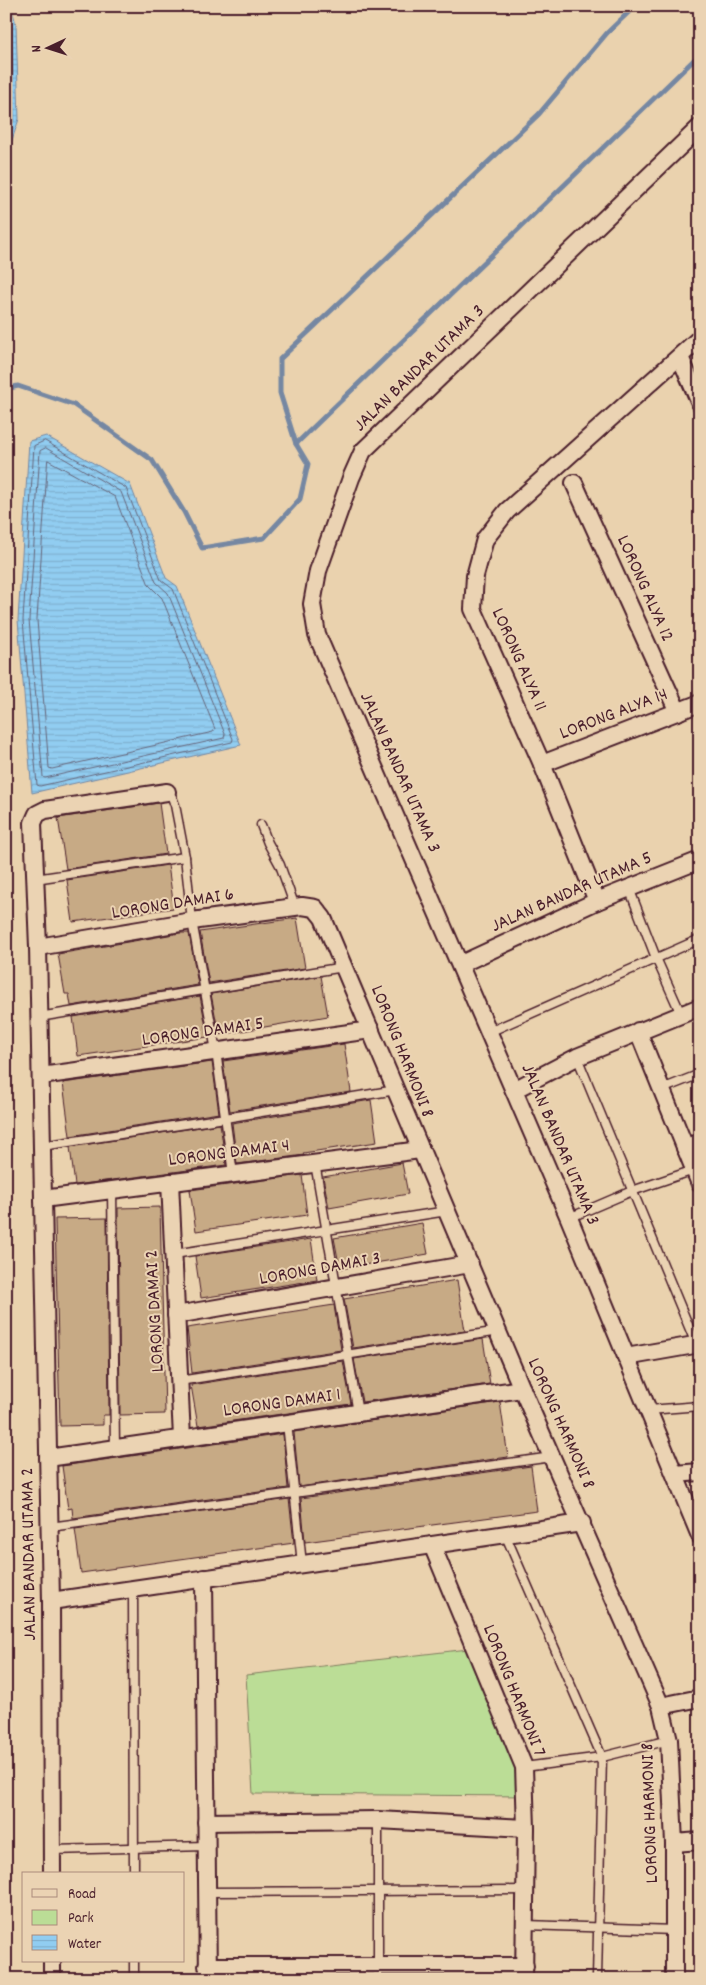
<svg xmlns="http://www.w3.org/2000/svg" width="706" height="1985" font-family="Dekko,sans-serif">
<defs>
<pattern id="water-rules" width="6" height="5" patternUnits="userSpaceOnUse" patternTransform="scale(1.25)"><rect width="6" height="5" fill="#91cdf1"/><path d="M0 2.5h6" fill="none" stroke="#7fb0cf"/></pattern>
</defs>
<rect width="100%" height="100%" fill="#ead2ae"/>
<filter id="ink" filterUnits="userSpaceOnUse"><feTurbulence type="fractalNoise" baseFrequency=".02" numOctaves="2"/><feDisplacementMap in="SourceGraphic" scale="10" xChannelSelector="R" yChannelSelector="G"/><feConvolveMatrix kernelMatrix="1 2 1 2 8 2 1 2 1" color-interpolation-filters="sRGB"/></filter>
<g filter="url(#ink)">
<polygon fill="#bbdd96" stroke="#827e60" points="477,1648 527,1796 253,1794 246,1675"/>
<g fill="url(#water-rules)" stroke="#7587a2">
<polygon points="6,6 11,6 16,24 19,119 6,158"/>
<polygon points="46,436 130,484 166,578 177,586 241,745 32,793 18,620 29,441"/>
</g>
<g fill="none" stroke-linecap="round" stroke-linejoin="round">
<g stroke="#66657a" stroke-width="1">
<polyline points="6,8 11,25 14,118 6,146"/>
<polyline points="6,69 8,117 6,124"/>
<polygon points="45,441 126,488 161,580 173,589 233,739 232,742 40,786 37,785 23,620 34,446"/>
<polygon points="46,448 121,492 156,582 168,593 225,734 224,738 45,778 43,777 29,620 40,451"/>
<polygon points="48,460 115,497 149,585 162,598 215,729 213,732 52,769 49,768 37,620"/>
</g>
<g stroke="#7587a2" stroke-width="5">
<polyline points="6,389 18,386 74,405 152,460 184,512 202,548 264,538 300,499 308,464 296,444 280,393 280,359 539,114 607,33 635,6"/>
<polyline points="296,444 700,54"/>
</g>
</g>
<g fill="#c7aa85" stroke="#4a1f2b">
<polygon points="159,803 166,854 66,869 58,818"/>
<polygon points="168,865 174,908 73,922 67,880"/>
<polygon points="297,918 305,968 209,983 200,932"/>
<polygon points="180,933 189,933 198,985 71,1006 69,994 65,994 58,954"/>
<polygon points="321,976 328,1016 219,1035 211,994"/>
<polygon points="200,996 208,1037 78,1056 73,1017"/>
<polygon points="344,1044 351,1092 230,1111 223,1061"/>
<polygon points="212,1062 219,1113 70,1136 63,1083"/>
<polygon points="371,1100 377,1142 303,1153 304,1155 237,1164 232,1123"/>
<polygon points="220,1124 226,1165 75,1185 70,1147"/>
<polygon points="402,1163 408,1194 329,1208 323,1177"/>
<polygon points="302,1175 307,1215 196,1231 190,1190"/>
<polygon points="160,1207 165,1414 120,1415 118,1208"/>
<polygon points="107,1218 109,1415 103,1415 103,1425 60,1426 55,1219"/>
<polygon points="422,1223 428,1254 340,1269 334,1238"/>
<polygon points="311,1239 317,1280 201,1298 195,1256"/>
<polygon points="457,1280 465,1331 353,1348 344,1299"/>
<polygon points="334,1305 341,1350 192,1373 187,1328"/>
<polygon points="483,1339 490,1384 362,1402 354,1359"/>
<polygon points="343,1361 351,1404 198,1426 191,1385"/>
<polygon points="500,1402 508,1457 299,1487 294,1432"/>
<polygon points="283,1434 288,1488 73,1518 72,1508 68,1509 62,1466"/>
<polygon points="531,1466 537,1511 305,1542 301,1498"/>
<polygon points="289,1499 294,1543 81,1573 75,1529"/>
</g>
<g fill="none" stroke-linecap="round" stroke-linejoin="round">
<g stroke="#4a1f2b" stroke-width="11">
<g id="service">
<polyline points="167,792 172,797 175,805 185,857 192,921 216,1051 233,1174"/>
<polyline points="261,825 268,843 280,865 295,907"/>
<polyline points="35,879 185,857"/>
<polyline points="629,888 656,958 681,1014"/>
<polyline points="39,1017 344,967"/>
<polyline points="489,1032 700,939"/>
<polyline points="577,1057 696,1344"/>
<polyline points="662,1089 700,1074"/>
<polyline points="42,1146 225,1118 396,1090"/>
<polyline points="315,1163 358,1413"/>
<polyline points="112,1189 115,1448"/>
<polyline points="569,1218 632,1191 694,1170"/>
<polyline points="174,1254 447,1211"/>
<polyline points="179,1381 499,1331"/>
<polyline points="649,1410 700,1406"/>
<polyline points="287,1423 302,1564"/>
<polyline points="50,1527 552,1457"/>
<polyline points="505,1534 602,1757 597,1979"/>
<polyline points="133,1588 134,1874"/>
<polyline points="524,1767 602,1757 669,1740"/>
<polyline points="52,1850 206,1846"/>
<polyline points="207,1892 526,1890"/>
<polyline points="526,1925 674,1930"/>
<polyline points="134,1961 134,1979"/>
<polyline points="378,1979 378,1820"/>
</g>
</g>
<g stroke="#4a1f2b" stroke-width="20">
<g id="minor">
<polyline points="700,127 363,451 351,478 318,571 312,604 317,635 569,1218 700,1536"/>
<polyline points="680,357 700,403"/>
<polyline points="574,483 678,712"/>
<polyline points="542,764 700,703"/>
<polyline points="597,901 542,764 473,609 475,576 485,539 507,511 700,338"/>
<polyline points="38,947 192,921 302,906 315,908 323,918 522,1389 661,1706 669,1740 674,1843 674,1979"/>
<polyline points="461,964 597,901 700,860"/>
<polyline points="638,1031 700,1184"/>
<polyline points="41,1076 371,1030"/>
<polyline points="514,1090 577,1057 700,1007"/>
<polyline points="685,1148 700,1142"/>
<polyline points="170,1182 182,1438"/>
<polyline points="43,1199 420,1150"/>
<polyline points="176,1315 470,1264"/>
<polyline points="626,1357 700,1344"/>
<polyline points="48,1458 522,1389"/>
<polyline points="675,1474 700,1472"/>
<polyline points="432,1545 524,1767 526,1828 524,1979"/>
<polyline points="204,1578 208,1979"/>
<polyline points="51,1601 582,1523"/>
<polyline points="661,1706 700,1698"/>
<polyline points="206,1822 378,1820 526,1828"/>
<polyline points="674,1843 700,1841"/>
<polyline points="52,1874 51,1601 38,947 33,823 37,814 45,810 167,792"/>
<polyline points="52,1961 52,1979"/>
<polyline points="207,1966 525,1966"/>
</g>
</g>
<use href="#service" stroke="#ebd3b3" stroke-width="8"/>
<use href="#minor" stroke="#ebd3b3" stroke-width="16"/>
</g>
</g>
<g text-anchor="middle" dominant-baseline="central" stroke-width="4" stroke-linejoin="round" paint-order="stroke">
<g font-size="19" fill="#4a1f2b" stroke="#ebd3b3">
<text transform="translate(420 369) rotate(-44)">JALAN BANDAR UTAMA 3</text>
<text transform="translate(644 589) rotate(66)">LORONG ALYA 12</text>
<text transform="translate(518 660) rotate(66)">LORONG ALYA 11</text>
<text transform="translate(614 715) rotate(-21)">LORONG ALYA 14</text>
<text transform="translate(399 773) rotate(66)">JALAN BANDAR UTAMA 3</text>
<text transform="translate(572 893) rotate(-24)">JALAN BANDAR UTAMA 5</text>
<text transform="translate(173 905) rotate(-9)">LORONG DAMAI 6</text>
<text transform="translate(203 1033) rotate(-8)">LORONG DAMAI 5</text>
<text transform="translate(401 1052) rotate(68)">LORONG HARMONI 8</text>
<text transform="translate(559 1145) rotate(67)">JALAN BANDAR UTAMA 3</text>
<text transform="translate(229 1154) rotate(-7)">LORONG DAMAI 4</text>
<text transform="translate(320 1270) rotate(-10)">LORONG DAMAI 3</text>
<text transform="translate(156 1311) rotate(-93)">LORONG DAMAI 2</text>
<text transform="translate(282 1404) rotate(-8)">LORONG DAMAI 1</text>
<text transform="translate(560 1424) rotate(66)">LORONG HARMONI 8</text>
<text transform="translate(30 1554) rotate(-91)">JALAN BANDAR UTAMA 2</text>
<text transform="translate(513 1691) rotate(68)">LORONG HARMONI 7</text>
<text transform="translate(651 1813) rotate(-92)">LORONG HARMONI 8</text>
</g>
</g>
<rect width="706" height="1985" fill="none" stroke="#ebd3b3" stroke-width="25"/>
<rect x="12" y="12" width="681" height="1960" fill="none" stroke="#4a1f2b" stroke-width="2" filter="url(#ink)"/>
<rect x="22" y="1872" width="162" height="90" fill="#ebd3b3" stroke="#ab8b7d"/>
<rect x="32" y="1889" width="25" height="8" fill="#ebd3b3" stroke="#ab8b7d"/>
<text x="68" y="1898" font-size="15" fill="#4a1f2b">Road</text>
<rect x="32" y="1910" width="25" height="15" fill="#bbdd96" stroke="#ab8b7d"/>
<text x="68" y="1922" font-size="15" fill="#4a1f2b">Park</text>
<rect x="32" y="1935" width="25" height="15" fill="url(#water-rules)" stroke="#ab8b7d"/>
<text x="68" y="1948" font-size="15" fill="#4a1f2b">Water</text>
<g transform="translate(48 48) rotate(266)" stroke="#ebd3b3" stroke-width="4" paint-order="stroke">
<path d="M0-4L9 19L0 12L-9 19Z" fill="#4a1f2b"/>
<text y="-8" font-size="14" font-weight="bold" text-anchor="middle" fill="#4a1f2b">N</text>
</g>
</svg>
